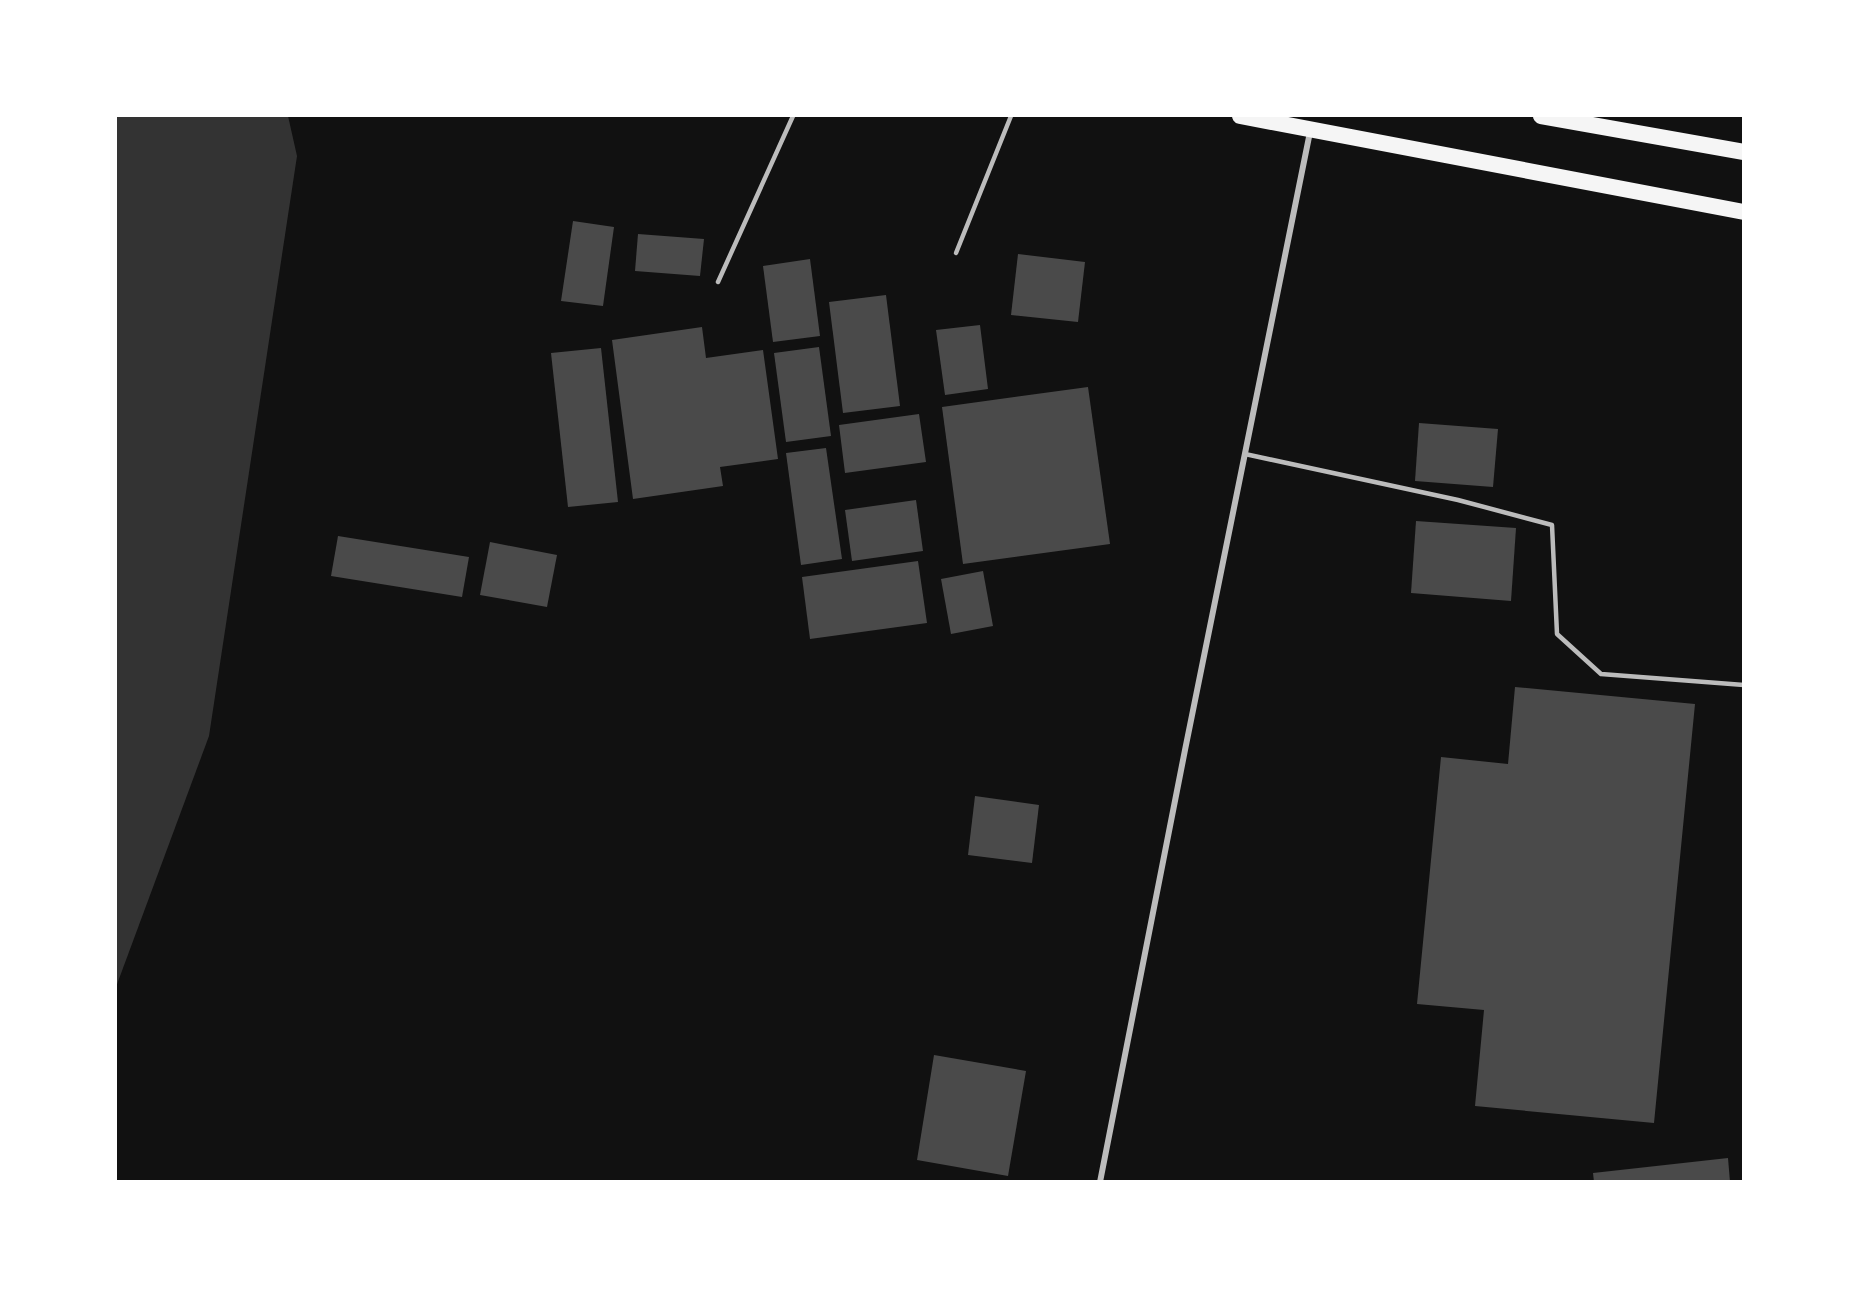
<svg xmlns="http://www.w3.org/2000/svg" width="1859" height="1297" font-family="'Space Grotesk',sans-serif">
<rect width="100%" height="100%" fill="#111"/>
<polygon fill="#333" points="116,116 288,116 297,156 209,736 116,987"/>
<g fill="#4a4a4a">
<polygon points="573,221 614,227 603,306 561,301"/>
<polygon points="638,234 704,239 700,276 635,271"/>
<polygon points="1018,254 1085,262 1078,322 1011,315"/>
<polygon points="810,259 820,336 773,342 763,266"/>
<polygon points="886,295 900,406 843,413 829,302"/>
<polygon points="980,325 988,389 945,395 936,330"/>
<polygon points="702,327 706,358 763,350 778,459 720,467 723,486 633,499 612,340"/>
<polygon points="819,347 831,436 786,442 774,353"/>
<polygon points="601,348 618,502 568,507 551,353"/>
<polygon points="1088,387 1110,544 963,564 942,407"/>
<polygon points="919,414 926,462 845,473 839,425"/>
<polygon points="1419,423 1498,429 1493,487 1415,481"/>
<polygon points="826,448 842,559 801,565 786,453"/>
<polygon points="916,500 923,551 852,561 845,510"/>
<polygon points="1416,521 1516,528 1511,601 1411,593"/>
<polygon points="338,536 469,557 462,597 331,576"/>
<polygon points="490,542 557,555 547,607 480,595"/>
<polygon points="918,561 927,623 810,639 802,577"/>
<polygon points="983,571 993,626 951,634 941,579"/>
<polygon points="1515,687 1695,704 1654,1123 1475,1106 1484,1010 1417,1004 1441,757 1508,764"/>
<polygon points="975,796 1039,805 1032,863 968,855"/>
<polygon points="934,1055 1026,1071 1008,1176 917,1160"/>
<polygon points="1728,1158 1730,1182 1594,1182 1593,1173"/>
</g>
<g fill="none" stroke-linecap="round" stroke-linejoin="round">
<g stroke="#bcbcbc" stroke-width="4.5">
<polyline points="956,253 1011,116"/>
<polyline points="718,282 793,116"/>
<polyline points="1245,454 1458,500 1552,525 1557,634 1601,674 1744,685"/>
</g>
<polyline stroke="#bcbcbc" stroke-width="6" points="1100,1182 1185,750 1310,132"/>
<g stroke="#f5f5f5" stroke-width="16">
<polyline points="1240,116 1744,212"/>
<polyline points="1541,116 1744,152"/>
</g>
</g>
<rect width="1859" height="1297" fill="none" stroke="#ffffff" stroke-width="234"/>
</svg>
